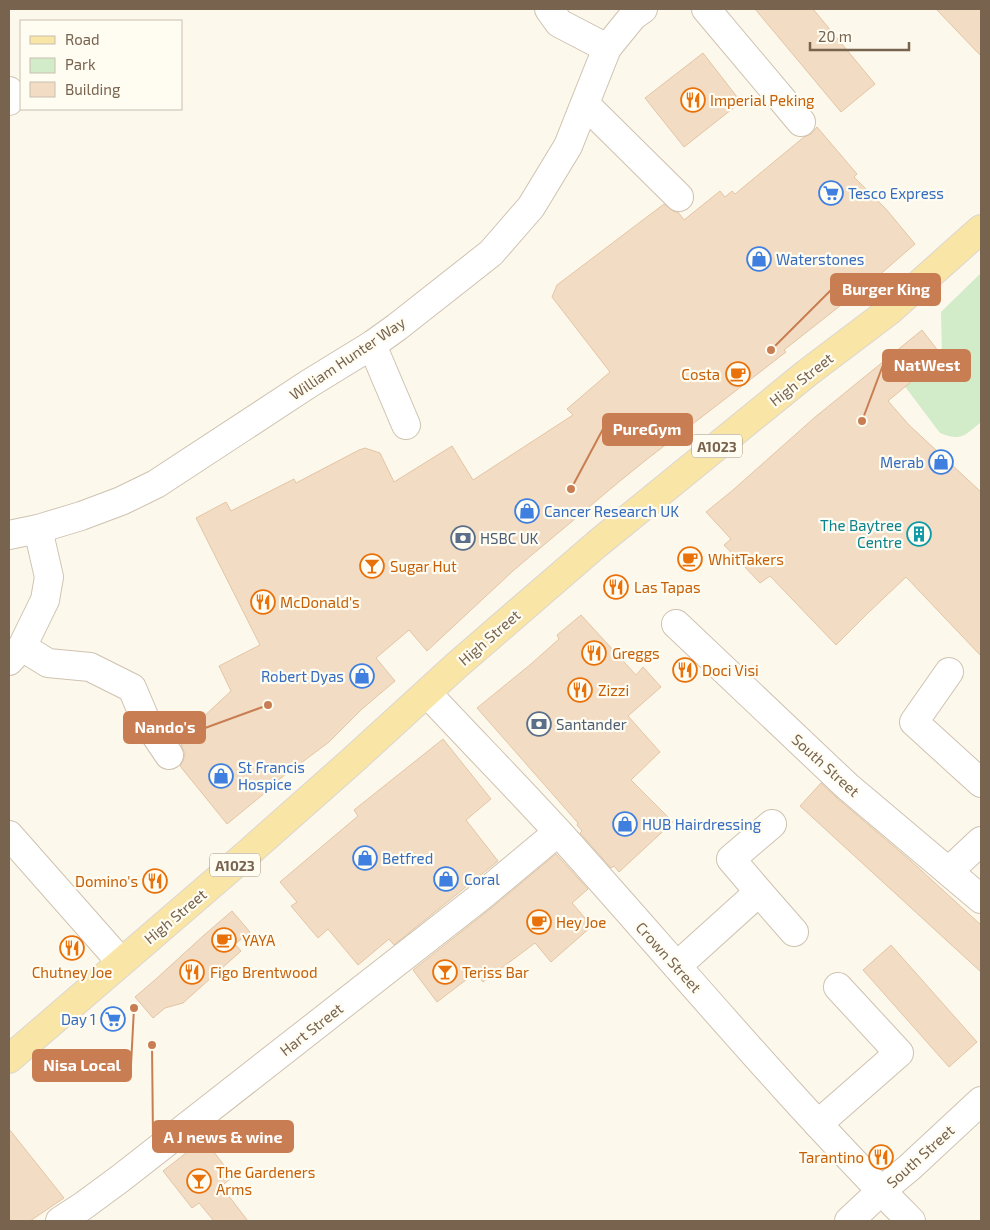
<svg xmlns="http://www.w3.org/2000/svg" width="990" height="1230" font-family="'Exo 2',sans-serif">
<rect width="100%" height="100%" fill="#fcf8ec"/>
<path fill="#d2ebc9" d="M981,273V422C965,435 961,442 940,433L885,360L906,385L942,356L941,312Z"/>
<g fill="#f2dcc3" stroke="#e4c5a4">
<polygon points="755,9 813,9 875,84 841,112"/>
<polygon points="936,9 981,9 981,56"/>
<polygon points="703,53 741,102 684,147 645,98"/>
<polygon points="817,127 857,174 854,177 886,209 915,244 869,284 869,283 784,350 786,352 646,460 620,481 514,570 427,651 409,630 376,658 395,681 362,709 329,742 265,790 266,792 227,824 180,766 183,761 185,754 181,745 206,725 201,719 231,691 219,666 260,645 196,518 226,502 231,511 294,479 296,483 359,450 365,448 380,453 394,482 452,446 473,480 573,415 567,409 610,372 552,297 557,285 664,204 675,212 678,212 684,220 720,191 725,197 732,191 735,194 804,137 811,134"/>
<polygon points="922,330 942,356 888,401 909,425 981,492 981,656 906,577 867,614 836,645 770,576 760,583 724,545 731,539 706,512 733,490 814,418"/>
<polygon points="581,615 636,675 643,667 661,687 628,716 660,752 631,780 673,822 619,872 614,866 611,868 580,833 582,831 577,825 578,823 477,708 531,664 559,639 557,635"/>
<polygon points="443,739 491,799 466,820 498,861 394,945 389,939 358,965 328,929 318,938 291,906 297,902 280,882 358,816 354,810"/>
<polygon points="821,783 837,798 911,861 981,925 981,972 800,806"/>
<polygon points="556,854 588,889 572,903 592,926 551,962 535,943 483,982 475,973 437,1002 413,970 490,909"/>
<polygon points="232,911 250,932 235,944 241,951 183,1003 165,1008 153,1018 135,997 156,979 203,936"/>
<polygon points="891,945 977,1042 949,1067 863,970"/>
<polygon points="9,1129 64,1198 30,1221 9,1221"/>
<polygon points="204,1139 233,1177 221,1186 248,1221 214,1221 199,1203 192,1208 163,1171"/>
</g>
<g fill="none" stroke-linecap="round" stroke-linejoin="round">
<g stroke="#cfc2b0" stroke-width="30">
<g id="minor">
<polyline points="549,9 559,23 607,48"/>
<polyline points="706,9 801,122"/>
<polyline points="9,91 9,101"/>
<polyline points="585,104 679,197"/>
<polyline points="372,345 406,425"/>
<polyline points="9,535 38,529 81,516 121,501 156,484 310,383 372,345 397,327 491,253 531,207 568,146 607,48 633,16 643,9"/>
<polyline points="676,624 847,786 981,899"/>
<polyline points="22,647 48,663 90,667 132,688 146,721 169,755"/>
<polyline points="9,661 22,647 45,600 49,577 38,529"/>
<polyline points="949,672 914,722 981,783"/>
<path d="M427,693C471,740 516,786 559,833C676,963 788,1098 911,1221"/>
<polyline points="9,835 121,962"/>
<polyline points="949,871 981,841"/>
<polyline points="759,892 731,859 772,824"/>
<polyline points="677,966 759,892 794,932"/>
<polyline points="818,1124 899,1053 838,987"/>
<polyline points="60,1221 83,1206 121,1178 480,897 558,832"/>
<polyline points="849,1221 881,1191 910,1167 981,1101"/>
</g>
</g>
<g stroke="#dcd6d1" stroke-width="30">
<polyline id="major" points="9,1059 247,854 352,761 457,665 597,544 807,373 889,311 981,229"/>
</g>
<use href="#minor" stroke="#fff" stroke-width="28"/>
<use href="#major" stroke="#f9e5a6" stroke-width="28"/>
</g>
<defs>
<g id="restaurant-ring" transform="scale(1.25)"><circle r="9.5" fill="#fffcf2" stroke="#e8710a" stroke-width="1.5"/><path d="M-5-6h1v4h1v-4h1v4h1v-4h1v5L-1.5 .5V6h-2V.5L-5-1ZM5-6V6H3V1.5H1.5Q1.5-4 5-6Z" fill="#e8710a"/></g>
<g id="supermarket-ring" transform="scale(1.25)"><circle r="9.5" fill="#fffcf2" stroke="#3f7fe0" stroke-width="1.5"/><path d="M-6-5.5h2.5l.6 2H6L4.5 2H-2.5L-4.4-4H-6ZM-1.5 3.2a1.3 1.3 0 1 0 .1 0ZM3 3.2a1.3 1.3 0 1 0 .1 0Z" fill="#3f7fe0"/></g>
<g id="shop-ring" transform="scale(1.25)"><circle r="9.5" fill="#fffcf2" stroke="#3f7fe0" stroke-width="1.5"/><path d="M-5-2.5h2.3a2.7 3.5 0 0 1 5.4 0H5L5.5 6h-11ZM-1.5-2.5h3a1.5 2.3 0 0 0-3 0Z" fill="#3f7fe0"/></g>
<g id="cafe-ring" transform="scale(1.25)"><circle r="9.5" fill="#fffcf2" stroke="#e8710a" stroke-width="1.5"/><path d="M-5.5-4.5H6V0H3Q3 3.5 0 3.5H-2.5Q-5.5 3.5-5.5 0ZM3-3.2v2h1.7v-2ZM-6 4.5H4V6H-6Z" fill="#e8710a"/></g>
<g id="building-ring" transform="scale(1.25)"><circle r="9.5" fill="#fffcf2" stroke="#0f9aa8" stroke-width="1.5"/><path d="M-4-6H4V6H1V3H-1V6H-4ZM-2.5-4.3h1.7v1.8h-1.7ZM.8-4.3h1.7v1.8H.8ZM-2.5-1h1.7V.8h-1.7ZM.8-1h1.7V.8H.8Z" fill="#0f9aa8"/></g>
<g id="bank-ring" transform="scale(1.25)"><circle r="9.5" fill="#fffcf2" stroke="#5c6f8a" stroke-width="1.5"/><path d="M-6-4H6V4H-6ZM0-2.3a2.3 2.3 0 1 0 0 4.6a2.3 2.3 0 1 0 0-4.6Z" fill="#5c6f8a"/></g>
<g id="bar-ring" transform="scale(1.25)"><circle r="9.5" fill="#fffcf2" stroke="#e8710a" stroke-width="1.5"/><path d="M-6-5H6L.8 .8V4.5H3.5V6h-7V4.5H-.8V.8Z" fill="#e8710a"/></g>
</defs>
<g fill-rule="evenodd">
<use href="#restaurant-ring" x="693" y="100"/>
<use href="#supermarket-ring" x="831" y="193"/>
<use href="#shop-ring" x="759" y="259"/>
<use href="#cafe-ring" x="738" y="374"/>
<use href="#shop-ring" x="941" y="462"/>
<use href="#shop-ring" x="527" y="511"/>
<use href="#building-ring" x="919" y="534"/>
<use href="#bank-ring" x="463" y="538"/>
<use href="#cafe-ring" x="690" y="559"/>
<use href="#bar-ring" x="372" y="566"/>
<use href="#restaurant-ring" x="616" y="587"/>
<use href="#restaurant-ring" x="263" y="602"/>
<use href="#restaurant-ring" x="594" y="653"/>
<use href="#restaurant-ring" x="685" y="670"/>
<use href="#shop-ring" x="362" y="676"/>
<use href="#restaurant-ring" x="580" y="690"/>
<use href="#bank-ring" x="539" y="724"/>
<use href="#shop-ring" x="221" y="776"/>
<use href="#shop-ring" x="625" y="824"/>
<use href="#shop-ring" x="365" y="858"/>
<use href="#shop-ring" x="446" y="879"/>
<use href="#restaurant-ring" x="155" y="881"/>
<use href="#cafe-ring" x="539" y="922"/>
<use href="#cafe-ring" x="224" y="940"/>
<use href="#restaurant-ring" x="72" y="948"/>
<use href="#restaurant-ring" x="192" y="972"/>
<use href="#bar-ring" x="445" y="972"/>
<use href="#supermarket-ring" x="113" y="1019"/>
<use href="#restaurant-ring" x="881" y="1157"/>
<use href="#bar-ring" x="199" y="1181"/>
</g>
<g text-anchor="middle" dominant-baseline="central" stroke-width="4.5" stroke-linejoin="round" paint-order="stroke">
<g fill="#fffcf2" stroke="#a0917f" stroke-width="1">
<rect x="692" y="434.5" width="50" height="23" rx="4"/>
<rect x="210" y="853.5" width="50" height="23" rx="4"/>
</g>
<g font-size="14" font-weight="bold" fill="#78634e">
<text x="717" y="446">A1023</text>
<text x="235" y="865">A1023</text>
</g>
<g font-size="15" fill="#c56008" stroke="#fffcf2" text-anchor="start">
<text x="710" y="100">Imperial Peking</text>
<text x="720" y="374" text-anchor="end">Costa</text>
<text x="708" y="559">WhitTakers</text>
<text x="390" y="566">Sugar Hut</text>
<text x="634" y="587">Las Tapas</text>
<text x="280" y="602">McDonald's</text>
<text x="612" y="653">Greggs</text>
<text x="702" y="670">Doci Visi</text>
<text x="598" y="690">Zizzi</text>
<text x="138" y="881" text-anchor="end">Domino's</text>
<text x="556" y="922">Hey Joe</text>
<text x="242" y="940">YAYA</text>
<text x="72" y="972" text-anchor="middle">Chutney Joe</text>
<text x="210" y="972">Figo Brentwood</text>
<text x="462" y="972">Teriss Bar</text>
<text x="864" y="1157" text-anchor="end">Tarantino</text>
<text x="216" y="1172">The Gardeners<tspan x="216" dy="17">Arms</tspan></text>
</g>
<g font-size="15" fill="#366cbe" stroke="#fffcf2" text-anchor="start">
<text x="848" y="193">Tesco Express</text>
<text x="776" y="259">Waterstones</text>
<text x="924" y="462" text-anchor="end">Merab</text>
<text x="544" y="511">Cancer Research UK</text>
<text x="344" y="676" text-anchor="end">Robert Dyas</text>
<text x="238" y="767">St Francis<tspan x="238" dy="17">Hospice</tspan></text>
<text x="642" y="824">HUB Hairdressing</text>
<text x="382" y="858">Betfred</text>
<text x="464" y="879">Coral</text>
<text x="96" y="1019" text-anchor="end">Day 1</text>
</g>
<g font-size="15" fill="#78634e" stroke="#fffcf2">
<text transform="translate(347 358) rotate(-34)">William Hunter Way</text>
<text transform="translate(801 379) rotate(-38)">High Street</text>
<text transform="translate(489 637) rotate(-41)">High Street</text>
<text transform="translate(826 765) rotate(42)">South Street</text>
<text transform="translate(175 916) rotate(-40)">High Street</text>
<text transform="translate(669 957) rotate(48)">Crown Street</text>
<text transform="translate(311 1029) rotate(-38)">Hart Street</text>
<text transform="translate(920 1156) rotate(-42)">South Street</text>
</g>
<g font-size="15" fill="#0d838f" stroke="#fffcf2" text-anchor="end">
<text x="902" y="525">The Baytree<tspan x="902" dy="17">Centre</tspan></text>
</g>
<g font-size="15" fill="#4e5e75" stroke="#fffcf2" text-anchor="start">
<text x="480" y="538">HSBC UK</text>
<text x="556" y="724">Santander</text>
</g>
</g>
<path fill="none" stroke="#c87e52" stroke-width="2" d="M771 350L831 290M862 421L883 365M571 489L603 429M268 705L205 728M134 1008L131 1065M152 1045L153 1137"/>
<g fill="#c87e52" stroke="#fffcf2" stroke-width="2">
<circle cx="771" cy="350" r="5"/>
<circle cx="862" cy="421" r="5"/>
<circle cx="571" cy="489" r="5"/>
<circle cx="268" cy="705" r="5"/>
<circle cx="134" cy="1008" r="5"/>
<circle cx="152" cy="1045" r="5"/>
</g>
<g fill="#c87e52" stroke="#c87e52" stroke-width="2">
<rect x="831" y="274" width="109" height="31" rx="5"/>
<rect x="883" y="350" width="87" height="31" rx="5"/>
<rect x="603" y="414" width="89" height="31" rx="5"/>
<rect x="124" y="712" width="81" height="31" rx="5"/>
<rect x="33" y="1050" width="98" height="31" rx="5"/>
<rect x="153" y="1121" width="140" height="31" rx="5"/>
</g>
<g font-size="16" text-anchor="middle" font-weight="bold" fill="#fff">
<text x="886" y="295">Burger King</text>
<text x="927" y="371">NatWest</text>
<text x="647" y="435">PureGym</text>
<text x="165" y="733">Nando's</text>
<text x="82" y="1071">Nisa Local</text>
<text x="223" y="1143">A J news &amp; wine</text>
</g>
<rect width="990" height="1230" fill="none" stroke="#78634e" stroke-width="20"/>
<rect x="20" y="20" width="162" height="90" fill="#fffcf2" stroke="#c9bfb0"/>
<rect x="30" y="36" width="25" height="8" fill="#f9e5a6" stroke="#c9bfb0"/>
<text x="65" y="45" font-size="15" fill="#78634e">Road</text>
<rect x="30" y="58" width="25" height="15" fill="#d2ebc9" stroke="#c9bfb0"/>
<text x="65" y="70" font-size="15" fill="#78634e">Park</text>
<rect x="30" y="82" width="25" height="15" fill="#f2dcc3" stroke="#c9bfb0"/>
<text x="65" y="95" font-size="15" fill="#78634e">Building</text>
<path d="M810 42v8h99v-8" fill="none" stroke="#78634e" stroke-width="2.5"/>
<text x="818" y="42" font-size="15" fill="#78634e" stroke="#fffcf2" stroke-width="4" paint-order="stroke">20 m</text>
</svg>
